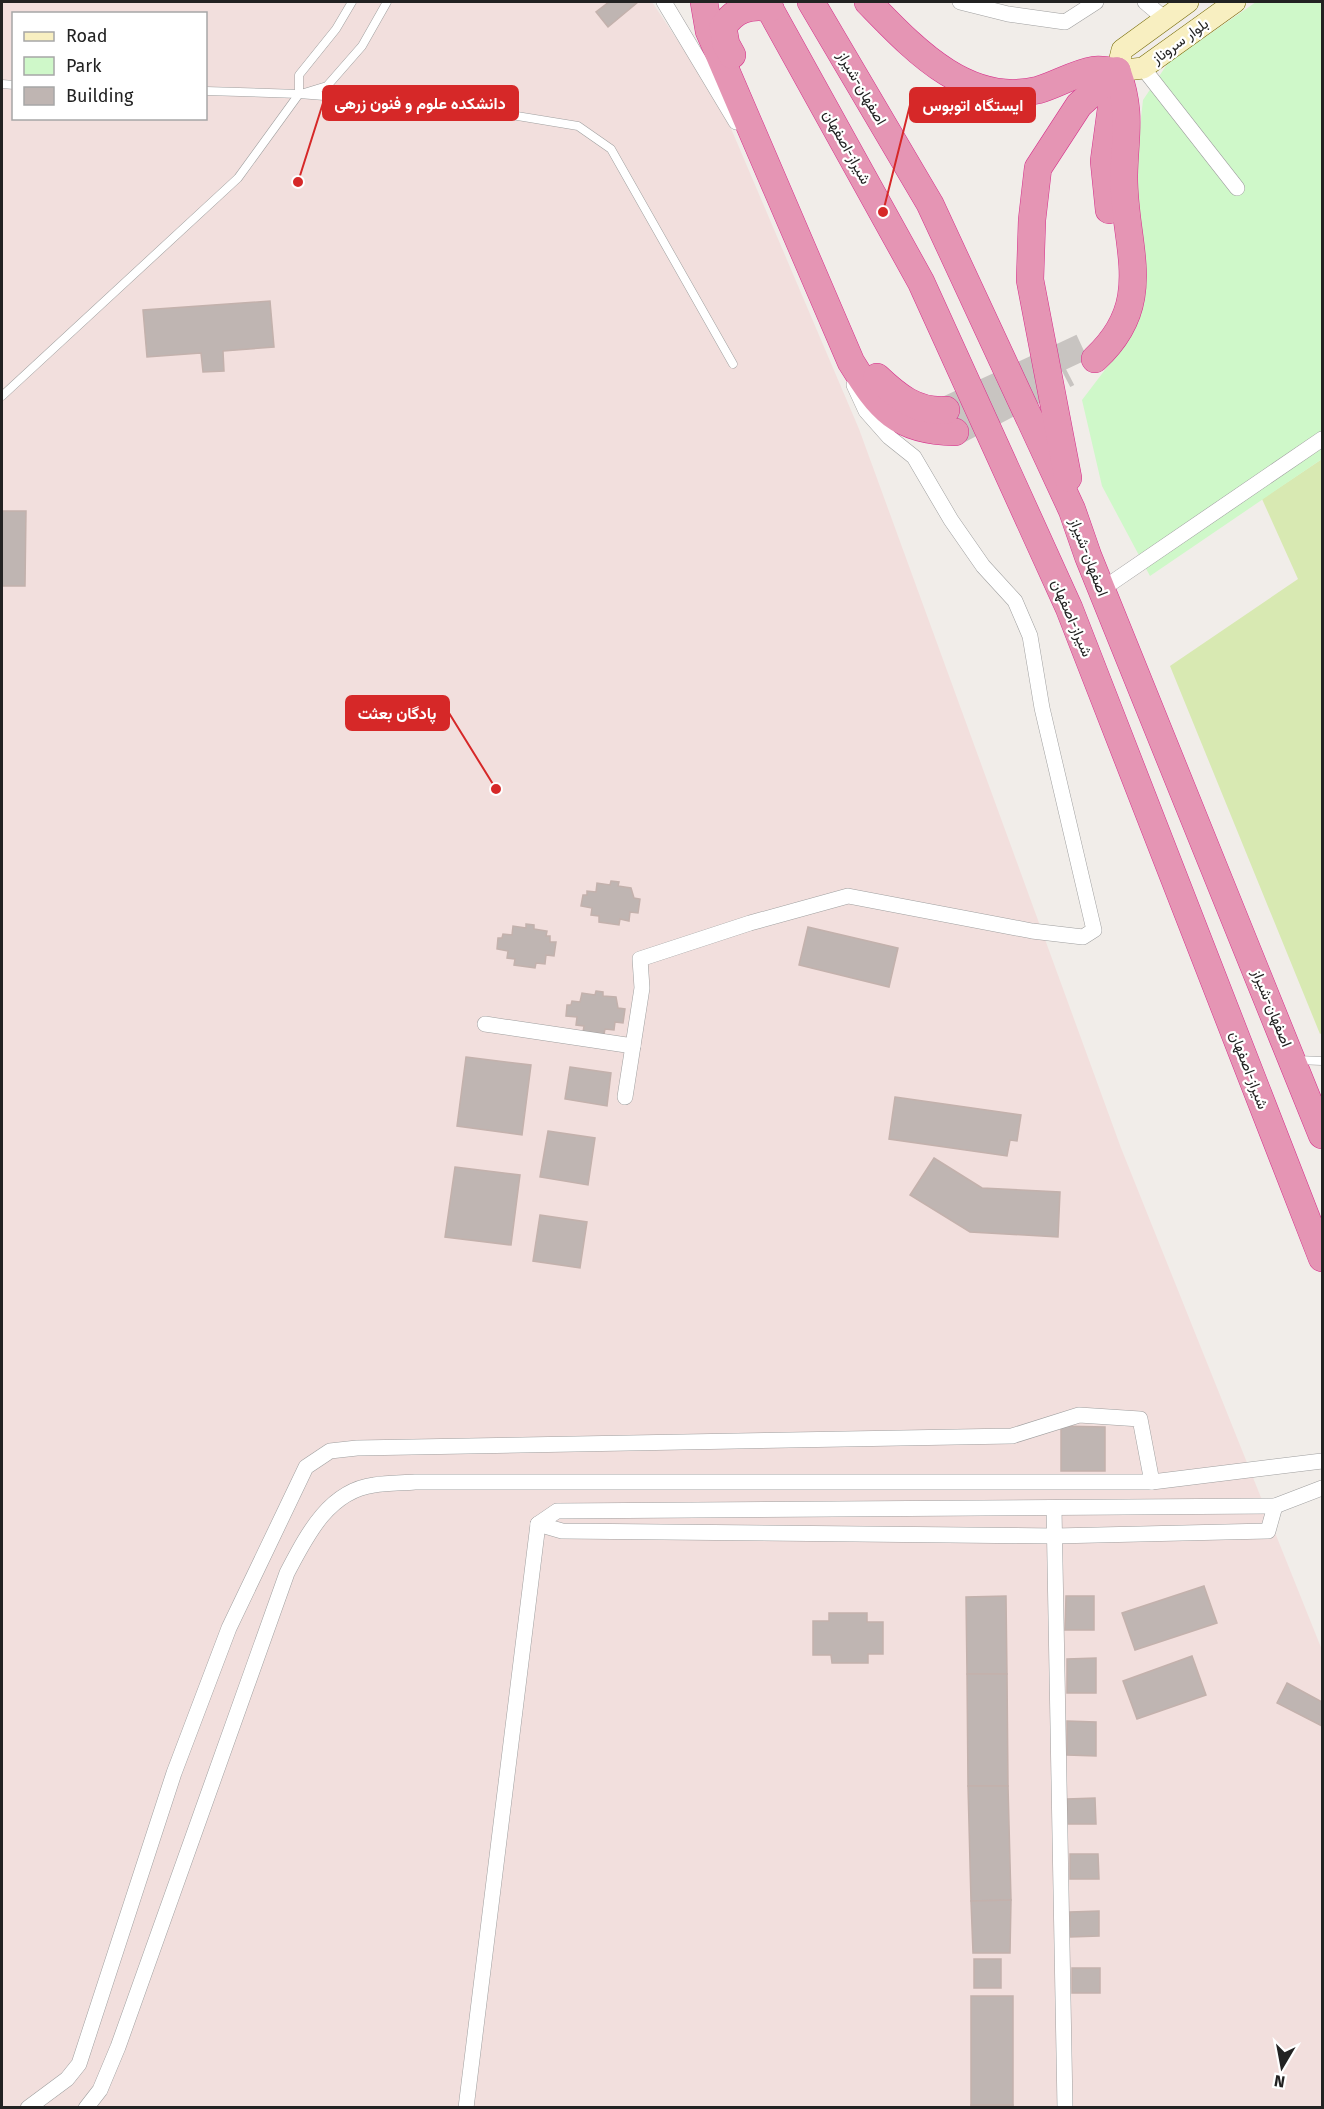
<svg xmlns="http://www.w3.org/2000/svg" width="1324" height="2109" font-family="'Fira Sans',Vazirmatn,sans-serif">
<rect width="100%" height="100%" fill="#f1ede9"/>
<path fill="#f2dfdd" fill-rule="evenodd" d="M2,2H652L721,105L859,429L1121,1148L1322,1650V2107L2,2108ZM14,14H206V118H14Z"/>
<polygon fill="#d8e9b2" points="1322,459 1322,1033 1320,1034 1170,666 1298,579 1262,499"/>
<polygon fill="#cff8c9" points="1256,2 1322,2 1322,459 1150,576 1102,486 1082,400 1130,337 1146,287 1135,173 1143,100 1168,63"/>
<g fill="#bfb5b2" stroke="#c3b1ac" stroke-width="1.5">
<polygon points="609,2 638,2 608,27 596,12"/>
<polygon points="270,301 274,347 223,351 224,371 203,372 201,353 147,357 143,310"/>
<polygon points="2,511 26,511 25,586 2,586"/>
<polygon points="611,881 619,882 618,886 631,888 634,898 640,899 638,913 630,912 629,921 620,919 619,925 599,922 599,916 591,915 592,908 581,906 583,895 587,895 587,891 596,892 597,883 610,885"/>
<polygon points="526,924 534,925 534,929 547,931 546,936 550,936 550,942 556,942 554,956 546,955 545,964 536,963 535,968 514,965 515,959 507,958 508,951 497,949 498,938 502,938 503,934 512,935 513,926 526,928"/>
<polygon points="808,927 898,948 889,987 799,965"/>
<polygon points="596,991 603,992 603,996 616,997 618,1008 625,1009 623,1023 615,1022 614,1030 605,1029 604,1034 583,1032 584,1026 576,1025 577,1017 566,1016 567,1005 571,1005 572,1001 580,1002 582,993 595,995"/>
<polygon points="466,1057 531,1065 522,1135 457,1126"/>
<polygon points="570,1067 611,1073 607,1106 565,1099"/>
<polygon points="895,1097 1021,1115 1017,1141 1010,1140 1007,1156 889,1139"/>
<polygon points="548,1131 595,1138 588,1185 540,1177"/>
<polygon points="934,1158 982,1188 1060,1192 1058,1237 970,1232 910,1195"/>
<polygon points="455,1167 520,1175 511,1245 445,1237"/>
<polygon points="540,1215 587,1222 580,1268 533,1261"/>
<polygon points="1061,1426 1105,1427 1105,1471 1061,1471"/>
<polygon points="1204,1586 1217,1623 1135,1650 1122,1613"/>
<polygon points="1006,1596 1007,1674 967,1674 966,1597"/>
<polygon points="1066,1596 1094,1596 1094,1630 1065,1630"/>
<polygon points="829,1613 867,1613 867,1622 883,1622 883,1654 868,1654 868,1663 832,1663 831,1655 813,1655 813,1621 829,1621"/>
<polygon points="1192,1656 1206,1695 1137,1719 1123,1681"/>
<polygon points="1096,1658 1096,1693 1067,1693 1067,1659"/>
<polygon points="967,1674 1007,1674 1008,1786 968,1786"/>
<polygon points="1287,1683 1322,1702 1322,1726 1277,1703"/>
<polygon points="1067,1721 1096,1722 1096,1756 1067,1755"/>
<polygon points="968,1786 1008,1786 1011,1900 971,1901"/>
<polygon points="1095,1798 1096,1824 1067,1824 1067,1799"/>
<polygon points="1070,1854 1098,1854 1099,1879 1070,1879"/>
<polygon points="1011,1900 1010,1953 973,1953 971,1901"/>
<polygon points="1099,1911 1099,1936 1070,1937 1070,1912"/>
<rect x="974" y="1959" width="27" height="29"/>
<rect x="1072" y="1968" width="28" height="25"/>
<rect x="971" y="1996" width="42" height="109"/>
<rect x="971" y="2105" width="42" height="3"/>
</g>
<g fill="none" stroke-linecap="round" stroke-linejoin="round">
<g stroke="#c8c4c1" stroke-width="27" stroke-dasharray="27 14" stroke-linecap="butt">
<polyline points="946,410 1091,343"/>
<polyline points="955,432 1068,373"/>
</g>
<g stroke="#9f9f9f" stroke-width="9">
<g id="lane">
<polyline points="2,84 14,85"/>
<polyline points="206,91 299,94 462,107 578,126 611,149 733,364"/>
<polyline points="304,93 327,86 362,46 387,2"/>
<polyline points="2,396 238,178 299,94 299,75 336,29 352,2"/>
<polyline points="1297,1060 1322,1061"/>
</g>
</g>
<g stroke="#9f9f9f" stroke-width="16">
<g id="street">
<polyline points="664,2 736,122"/>
<polyline points="960,2 1008,14 1065,22 1096,2"/>
<polyline points="1145,2 1165,19"/>
<polyline points="1143,68 1237,188"/>
<polyline points="1101,590 1322,439"/>
<polyline points="485,1024 633,1046"/>
<polyline points="625,1097 642,988 640,959 750,923 848,896 1032,931 1083,937 1094,930 1042,708 1030,636 1015,601 983,566 951,520 914,457 889,437 866,411 854,385"/>
<polyline points="1054,1508 1065,2108"/>
<polyline points="538,1524 562,1531 1055,1536 1268,1531 1275,1506"/>
<polyline points="28,2108 67,2079 79,2064 174,1773 229,1628 306,1467 330,1451 357,1448 1012,1436 1079,1415 1140,1419 1152,1482"/>
<path d="M86,2108L100,2090L118,2047L287,1573C306,1537 328,1491 374,1485C387,1483 402,1483 415,1482H1152L1322,1461"/>
<polyline points="466,2108 538,1524 557,1511 1275,1506 1322,1488"/>
</g>
</g>
<g stroke="#786d09" stroke-width="22">
<polyline id="secondary" points="1188,2 1122,50 1117,71 1143,68 1235,2"/>
</g>
<g stroke="#d5308b" stroke-width="28">
<g id="highway">
<path d="M704,2L709,31L851,362C880,409 897,431 955,432"/>
<polyline points="766,2 921,282 1069,608 1322,1258"/>
<polyline points="811,2 930,204 1072,510 1088,556 1322,1135"/>
<path d="M868,2C912,47 967,108 1038,90C1056,85 1075,73 1094,70C1101,69 1109,71 1117,71"/>
<path d="M732,55L726,44L723,27C735,9 749,5 770,8"/>
<polyline points="1109,210 1104,161 1114,87"/>
<path d="M1095,359C1158,301 1123,246 1124,175C1125,133 1132,113 1117,71"/>
<path d="M877,377C897,396 916,412 946,410"/>
<polyline points="1068,478 1030,280 1032,220 1038,168 1079,105 1117,71"/>
</g>
</g>
<use href="#lane" stroke="#fff" stroke-width="8"/>
<use href="#street" stroke="#fff" stroke-width="15"/>
<use href="#secondary" stroke="#f8efc1" stroke-width="21"/>
<use href="#highway" stroke="#e595b4" stroke-width="27"/>
</g>
<g text-anchor="middle" dominant-baseline="central" stroke-width="4.5" stroke-linejoin="round" paint-order="stroke">
<g font-size="15" fill="#222" stroke="#fff">
<text transform="translate(1180 41) rotate(-36)">بلوار سروناز</text>
<text transform="translate(862 88) rotate(60)">اصفهان-شیراز</text>
<text transform="translate(847 147) rotate(61)">شیراز-اصفهان</text>
<text transform="translate(1089 557) rotate(69)">اصفهان-شیراز</text>
<text transform="translate(1072 618) rotate(67)">شیراز-اصفهان</text>
<text transform="translate(1272 1008) rotate(68)">اصفهان-شیراز</text>
<text transform="translate(1249 1070) rotate(69)">شیراز-اصفهان</text>
</g>
</g>
<path fill="none" stroke="#d62828" stroke-width="2" d="M298 182L323 103M883 212L910 105M496 789L449 713"/>
<g fill="#d62828" stroke="#fff" stroke-width="2">
<circle cx="298" cy="182" r="6"/>
<circle cx="883" cy="212" r="6"/>
<circle cx="496" cy="789" r="6"/>
</g>
<g fill="#d62828" stroke="#d62828" stroke-width="2">
<rect x="323" y="86" width="195" height="34" rx="6"/>
<rect x="910" y="88" width="125" height="34" rx="6"/>
<rect x="346" y="696" width="103" height="34" rx="6"/>
</g>
<g font-size="16" text-anchor="middle" font-weight="bold" fill="#fff">
<text x="420" y="109">دانشکده علوم و فنون زرهی</text>
<text x="973" y="111">ایستگاه اتوبوس</text>
<text x="397" y="719">پادگان بعثت</text>
</g>
<rect width="1324" height="2109" fill="none" stroke="#222222" stroke-width="6"/>
<rect x="12" y="12" width="195" height="108" fill="#ffffff" stroke="#a7a7a7" stroke-width="1.5"/>
<rect x="24" y="32" width="30" height="9" fill="#f8efc1" stroke="#a7a7a7" stroke-width="1.5"/>
<text x="66" y="42" font-size="18" fill="#222222">Road</text>
<rect x="24" y="57" width="30" height="18" fill="#cff8c9" stroke="#a7a7a7" stroke-width="1.5"/>
<text x="66" y="72" font-size="18" fill="#222222">Park</text>
<rect x="24" y="87" width="30" height="18" fill="#bfb5b2" stroke="#a7a7a7" stroke-width="1.5"/>
<text x="66" y="102" font-size="18" fill="#222222">Building</text>
<g transform="translate(1282 2067) rotate(190)" stroke="#ffffff" stroke-width="4.5" paint-order="stroke">
<path d="M0-4.5L10 22L0 15L-10 22Z" fill="#222222"/>
<text y="-9" font-size="16" font-weight="bold" text-anchor="middle" fill="#222222">N</text>
</g>
</svg>
